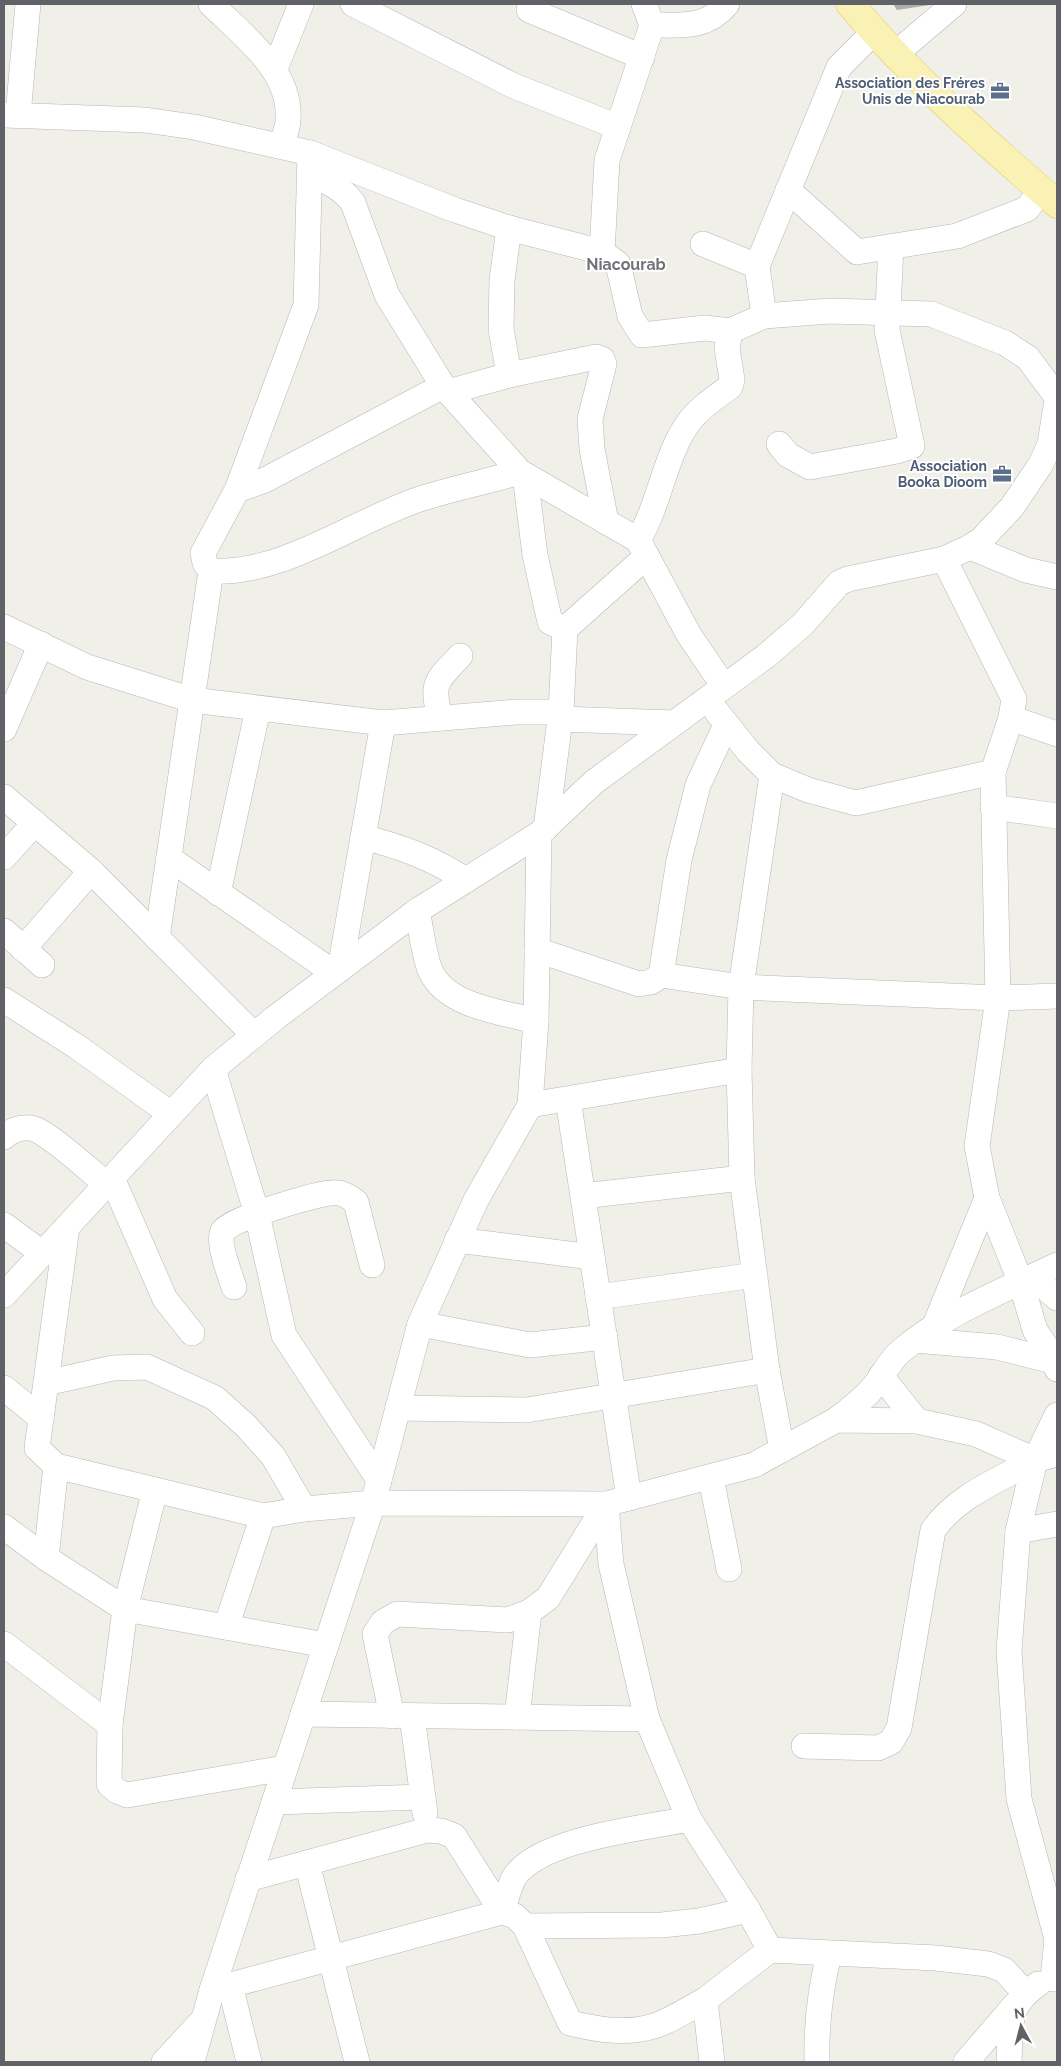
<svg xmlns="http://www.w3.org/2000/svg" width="1061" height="2066" font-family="Raleway,sans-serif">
<rect width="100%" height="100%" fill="#f0efe8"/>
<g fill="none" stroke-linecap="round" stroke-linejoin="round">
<g stroke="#b5b7bb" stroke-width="26">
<g id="minor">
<path d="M211,4C242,35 292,70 288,120C288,129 283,138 281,146"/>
<polyline points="353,4 514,86 618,127"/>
<polyline points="529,10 642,57"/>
<path d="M652,25C682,25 706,29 727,4"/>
<polyline points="894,55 954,4"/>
<polyline points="275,69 301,4"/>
<polyline points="4,115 145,120 194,127 310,153 455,210 509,228 602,252 618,264 630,316 642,335 705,328 730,331 764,316 830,311 931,314 1005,343 1028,358 1057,397"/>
<polyline points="18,115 28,4"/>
<path d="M310,153L306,305L237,490L203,553L205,563L211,571C282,575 351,523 417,500C450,489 486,482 520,472"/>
<path d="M311,174C328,182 342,188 353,203L387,295L443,386L520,472L638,540L689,635L723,685"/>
<polyline points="788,190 857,252 957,236 1027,209 1041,190"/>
<polyline points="509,228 502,280 501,329 509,375"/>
<polyline points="703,244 757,266"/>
<polyline points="602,252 607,160 652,25 644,4"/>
<polyline points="764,316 757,266 839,67 874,32"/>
<polyline points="448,392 509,375 596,357 602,359 604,364 590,419 592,449 606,522"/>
<polyline points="779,444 788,455 810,467 897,451 912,446 887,330 891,247"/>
<polyline points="525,475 535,555 550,622 565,629"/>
<polyline points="237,490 265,480 443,386"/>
<path d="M638,540C660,504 665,454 689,422C699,408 716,397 730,387L732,380L727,348L730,331"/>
<polyline points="970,547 1026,570 1057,577"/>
<polyline points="944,559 1014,699 1011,718 993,772 998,998 977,1146 987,1198 1021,1283 1035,1330 1055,1361 1057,1369"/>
<polyline points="4,627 87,667 192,700 383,723 340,969"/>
<polyline points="717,712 748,751 772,775 808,790 856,803 993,772"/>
<path d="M440,718C431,681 436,682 460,656"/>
<polyline points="1011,718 1057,734"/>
<polyline points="560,719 674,723"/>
<polyline points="383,723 516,712 561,712"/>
<polyline points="4,729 41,644"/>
<polyline points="772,775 741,987 739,1070 742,1178 767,1370 782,1450"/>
<polyline points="4,797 91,871 254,1035"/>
<polyline points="993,807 1057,816"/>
<polyline points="546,828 561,712 565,629 647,556"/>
<path d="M363,837C402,847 432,858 466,880"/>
<polyline points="4,857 35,823"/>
<polyline points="169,858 334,973"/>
<polyline points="218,893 258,709"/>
<path d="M417,911C421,927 424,958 431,972C448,1007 502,1012 536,1021"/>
<polyline points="4,931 42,965"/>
<polyline points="157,938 211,571"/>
<polyline points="23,949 91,871"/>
<polyline points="537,950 639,984 651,982 661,975 679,860 698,785 726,725"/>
<polyline points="661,975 741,987 998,998 1057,996"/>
<polyline points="4,1000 76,1046 171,1114"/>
<polyline points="213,1069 257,1214 284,1335 379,1480"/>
<polyline points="568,1099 629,1498"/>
<polyline points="530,1105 739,1070"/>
<path d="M4,1137C13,1128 28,1125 39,1131C59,1142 88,1169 106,1184"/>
<polyline points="112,1178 165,1299 192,1333"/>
<polyline points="583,1196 742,1178"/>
<polyline points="4,1225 42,1253"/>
<polyline points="67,1227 37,1448 56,1466 263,1516 304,1509 373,1503 606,1504 611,1564 647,1719 689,1819 748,1910 770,1950 936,1958 988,1964 1004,1970 1025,1993"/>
<polyline points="457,1240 592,1257"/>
<polyline points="1033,1277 1057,1298"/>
<path d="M234,1287C230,1275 217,1242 223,1231C228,1220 317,1193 332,1193C342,1192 348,1196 356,1202L372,1265"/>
<polyline points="4,1295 213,1069 275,1018 417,911 539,834 594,782 766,656 803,624 839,583 848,579 944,559 970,547 981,540 1012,507 1041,464 1050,444 1057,400"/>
<polyline points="598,1297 755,1275"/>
<polyline points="420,1324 530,1345 605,1337"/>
<polyline points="935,1325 987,1198"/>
<polyline points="915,1340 997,1347 1057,1362"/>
<polyline points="881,1376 917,1421"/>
<polyline points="46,1383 113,1368 147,1367 215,1398 246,1426 273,1456 304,1509"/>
<polyline points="4,1388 41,1418"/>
<polyline points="398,1408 527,1410 767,1370"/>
<path d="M836,1420C850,1409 865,1399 876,1384C884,1373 890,1360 901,1351C947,1312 1003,1291 1057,1265"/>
<polyline points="711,1478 729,1569"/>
<polyline points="155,1490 125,1609 326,1645"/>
<polyline points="4,1527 46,1558 125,1609 110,1725 109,1784 117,1791 127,1795 285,1768"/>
<polyline points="1018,1531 1057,1524"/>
<polyline points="46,1558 56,1466"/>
<polyline points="226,1627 263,1516"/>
<polyline points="4,1644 110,1725"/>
<polyline points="303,1714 647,1719"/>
<polyline points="392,1716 375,1634 383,1622 397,1614 508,1620 529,1612 548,1598 606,1504 754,1465 836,1420 917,1421 976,1434 1035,1460 1057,1454"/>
<polyline points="412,1716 425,1813"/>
<polyline points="517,1717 529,1612"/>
<path d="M804,1746L878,1748L891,1742L899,1728L933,1530C958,1495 999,1480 1035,1460"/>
<polyline points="274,1802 423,1797"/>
<polyline points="307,1863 357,2062"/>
<polyline points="248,1879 427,1830 441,1831 454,1836 502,1912"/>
<path d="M502,1912C506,1901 509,1885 515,1876C542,1838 645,1828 689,1819"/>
<polyline points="525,1926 662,1925 699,1921 748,1910"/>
<polyline points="1053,1979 1057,1939 1019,1799 1009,1651 1018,1531 1035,1460 1057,1415"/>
<polyline points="230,1985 249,2062"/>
<path d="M212,1990L502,1912L515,1916L525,1926L570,2023C599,2030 628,2035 657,2025C674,2019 690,2008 705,2000L712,2062"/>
<polyline points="705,2000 770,1950"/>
<polyline points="164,2062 201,2022"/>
<polyline points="192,2062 212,1990 373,1503 420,1324 476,1200 530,1105 536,1021 539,834"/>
<path d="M817,2062C816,2024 820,1991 829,1954"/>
<polyline points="966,2062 1015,2005"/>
<path d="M1009,2062C1011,2026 1005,2007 1038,1984"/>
</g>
</g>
<g stroke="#e8cb69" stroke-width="29">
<path id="major" d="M850,4C913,78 984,141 1057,204"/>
</g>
<use href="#minor" stroke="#fff" stroke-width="25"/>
<use href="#major" stroke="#f9f2b4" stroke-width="28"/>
</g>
<polygon fill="#afaea9" points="893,4 932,4 930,5 897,10"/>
<defs>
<g id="office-bare" transform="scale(1.5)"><path d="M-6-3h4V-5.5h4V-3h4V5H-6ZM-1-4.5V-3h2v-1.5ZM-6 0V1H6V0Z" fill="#5c6f8a" stroke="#fff" stroke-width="2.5" paint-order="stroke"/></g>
</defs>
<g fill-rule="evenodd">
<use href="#office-bare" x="1000" y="91"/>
<use href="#office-bare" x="1002" y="474"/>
</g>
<g text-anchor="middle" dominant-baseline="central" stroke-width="4" stroke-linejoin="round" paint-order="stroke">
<g font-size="14" font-weight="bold" fill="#4e5e75" stroke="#fff" text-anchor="end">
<text x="985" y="83">Association des Fréres<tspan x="985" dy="16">Unis de Niacourab</tspan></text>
<text x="987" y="466">Association<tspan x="987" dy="16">Booka Dioom</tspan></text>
</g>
<g font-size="16" font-weight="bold" fill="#707479" stroke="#fff">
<text x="626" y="264">Niacourab</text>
</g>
</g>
<rect width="1061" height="2066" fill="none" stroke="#5f6267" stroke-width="10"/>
<g transform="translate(1021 2026) rotate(353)" stroke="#ffffff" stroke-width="4" paint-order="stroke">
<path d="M0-4L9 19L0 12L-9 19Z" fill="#5f6267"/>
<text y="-8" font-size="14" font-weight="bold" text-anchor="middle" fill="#5f6267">N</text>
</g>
</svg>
